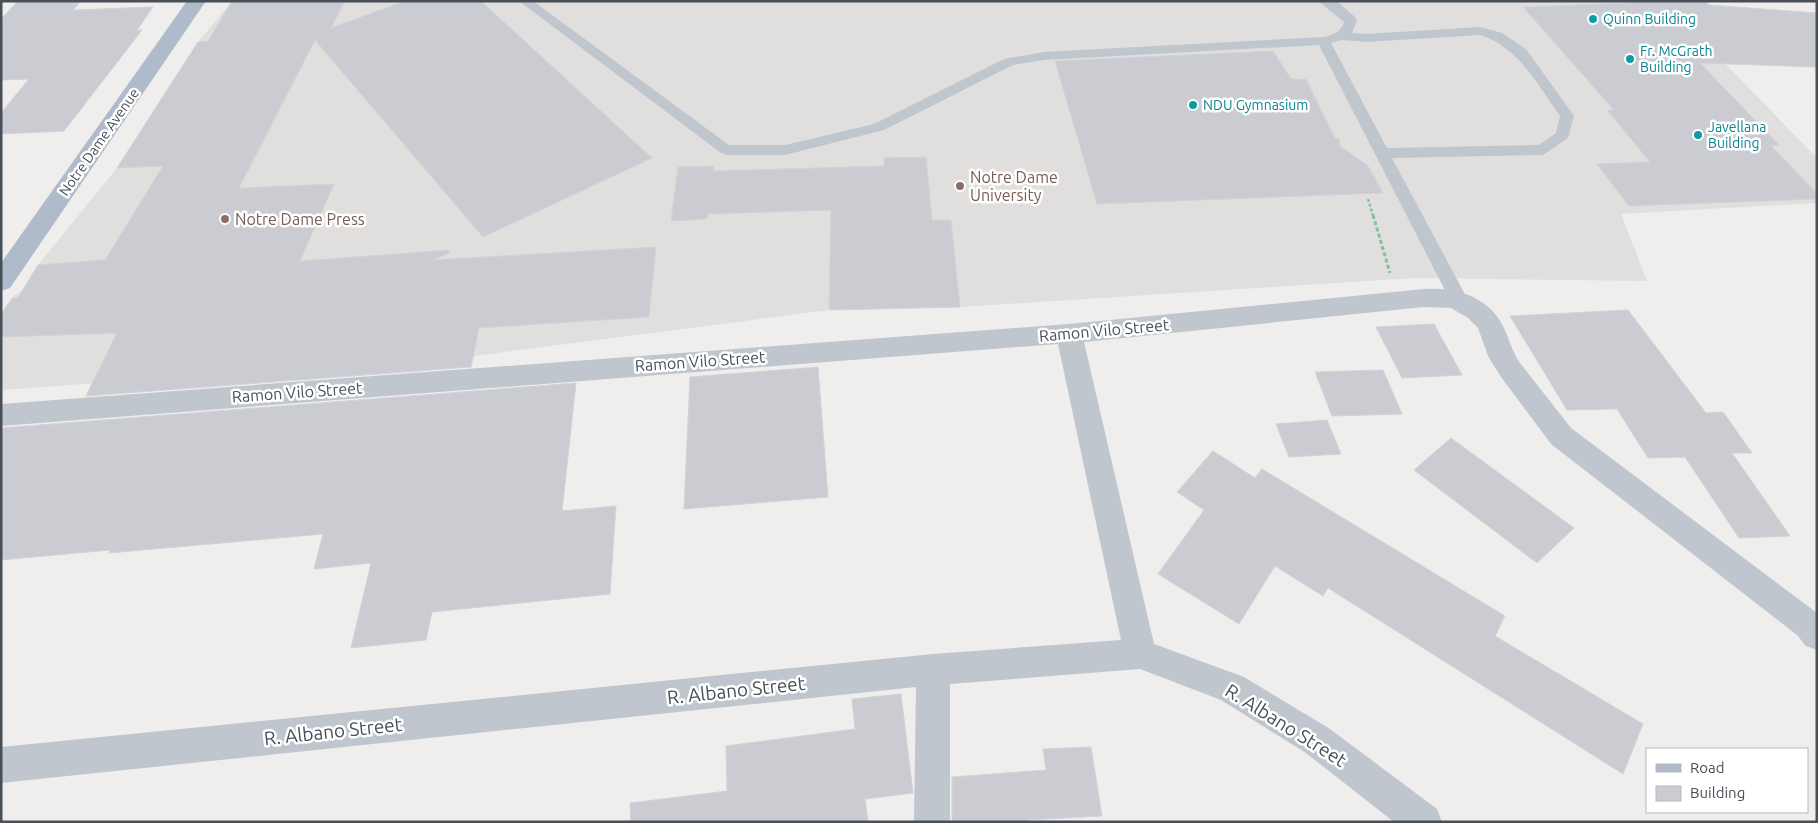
<svg xmlns="http://www.w3.org/2000/svg" width="1818" height="823" font-family="Ubuntu,sans-serif">
<rect width="100%" height="100%" fill="#f0eded"/>
<polygon fill="#e1dfde" points="232,1 1664,1 1817,158 1817,203 1621,214 1647,281 1415,278 960,307 829,310 473,356 1,390 1,314 12,298 24,289 38,265 117,168 198,42"/>
<g fill="#caccd2" stroke="#d2d3d8">
<polygon points="18,1 81,1 73,10 153,7 137,30 142,30 64,131 1,134 1,113 29,79 1,80 1,19"/>
<polygon points="232,1 345,1 331,28 405,1 481,1 652,158 483,237 315,40 239,188 334,184 300,261 449,250 449,253 433,260 656,247 649,317 479,328 471,367 86,396 117,333 1,337 1,314 12,298 18,298 38,265 105,260 163,166 117,168 198,42 208,41"/>
<polygon points="1673,1 1706,1 1709,5 1817,13 1817,67 1700,63 1779,145 1771,146 1817,193 1817,199 1629,206 1597,164 1650,162 1607,110 1614,110 1523,7"/>
<polygon points="1273,51 1291,79 1306,79 1335,139 1339,139 1340,146 1368,166 1383,193 1097,204 1055,61"/>
<polygon points="926,157 932,220 951,220 960,307 829,310 831,210 708,214 707,219 671,221 678,167 714,166 713,171 884,166 884,158"/>
<polygon points="1628,310 1706,413 1723,412 1752,453 1732,453 1790,536 1739,538 1685,457 1648,458 1617,409 1567,410 1510,316"/>
<polygon points="1434,324 1462,375 1402,378 1376,327"/>
<polygon points="818,367 828,497 684,509 690,377"/>
<polygon points="1383,370 1402,414 1332,416 1315,372"/>
<polygon points="576,383 562,511 616,506 610,594 432,612 426,640 351,648 371,563 314,569 323,534 109,553 110,550 1,560 1,428"/>
<polygon points="1327,420 1341,454 1289,457 1276,424"/>
<polygon points="1451,438 1574,528 1537,563 1414,470"/>
<polygon points="1213,451 1255,478 1262,469 1505,616 1495,636 1643,724 1623,774 1328,588 1323,596 1275,566 1239,624 1158,574 1204,510 1177,492"/>
<polygon points="901,694 913,793 865,799 868,822 631,822 630,803 727,791 726,746 855,729 852,699"/>
<polygon points="1091,747 1102,816 1026,820 1026,822 952,822 952,777 1046,770 1043,749"/>
</g>
<g fill="none" stroke-linecap="round" stroke-linejoin="round">
<polyline stroke="#7bc4a6" stroke-width="2.5" stroke-dasharray="3 2" stroke-linecap="butt" points="1368,199 1373,216"/>
<polyline stroke="#7bc4a6" stroke-width="3" stroke-dasharray="4 2.5" stroke-linecap="butt" points="1373,215 1390,273"/>
<path fill="#bfc6ce" fill-rule="evenodd" d="M519,1H533L729,145H785L874,124L1004,59L1044,52L1323,37C1333,35 1341,32 1344,22L1318,1L1338,2L1356,18L1357,21L1352,33L1366,34L1480,27L1502,33L1526,49L1574,116L1568,138L1543,155L1392,158L1468,300L1465,304L1459,306L1453,304L1450,300L1319,45L1044,60L1013,65L884,130L785,155H726L721,153ZM1480,35C1519,47 1537,84 1560,116L1556,133L1539,145L1387,148L1331,43L1342,40L1366,42Z"/>
<path fill="#bfc6ce" fill-rule="evenodd" d="M1424,289C1454,287 1487,296 1502,324C1509,337 1511,350 1520,363L1571,428L1817,613V650L1806,646L1797,635L1551,444L1501,377L1488,356L1478,328L1468,318L1451,308L1424,307L1084,342L1154,644L1244,677L1330,729L1437,809L1442,822H1394L1306,753L1221,700L1140,669L950,684V822H914L916,687L1,783V747L933,654L1121,640L1058,344L1,426V404L1069,324Z"/>
<polygon fill="#afbbca" fill-rule="evenodd" points="187,1 206,1 10,288 1,291 1,263"/>
</g>
<g fill="#0f9aa8" stroke="#fff" stroke-width="2">
<circle cx="1593" cy="19" r="5"/>
<circle cx="1630" cy="59" r="5"/>
<circle cx="1193" cy="105" r="5"/>
<circle cx="1698" cy="135" r="5"/>
</g>
<g fill="#8d6e63" stroke="#fff" stroke-width="2">
<circle cx="960" cy="186" r="5"/>
<circle cx="225" cy="219" r="5"/>
</g>
<g text-anchor="middle" dominant-baseline="central" stroke-width="5" stroke-linejoin="round" paint-order="stroke">
<g font-size="14" fill="#0d838f" stroke="#fff" text-anchor="start">
<text x="1603" y="19">Quinn Building</text>
<text x="1640" y="51">Fr. McGrath<tspan x="1640" dy="16">Building</tspan></text>
<text x="1203" y="105">NDU Gymnasium</text>
<text x="1708" y="127">Javellana<tspan x="1708" dy="16">Building</tspan></text>
</g>
<g font-size="14" fill="#474f59" stroke="#fff">
<text transform="translate(99 142) rotate(-55)">Notre Dame Avenue</text>
</g>
<g font-size="16" fill="#785e54" stroke="#fff" text-anchor="start">
<text x="970" y="177">Notre Dame<tspan x="970" dy="18">University</tspan></text>
<text x="235" y="219">Notre Dame Press</text>
</g>
<g font-size="16" fill="#474f59" stroke="#fff">
<text transform="translate(1104 330) rotate(-5)">Ramon Vilo Street</text>
<text transform="translate(700 361) rotate(-4)">Ramon Vilo Street</text>
<text transform="translate(297 392) rotate(-4)">Ramon Vilo Street</text>
</g>
<g font-size="19" fill="#474f59" stroke="#fff">
<text transform="translate(736 690) rotate(-6)">R. Albano Street</text>
<text transform="translate(1286 725) rotate(32)">R. Albano Street</text>
<text transform="translate(333 731) rotate(-6)">R. Albano Street</text>
</g>
</g>
<rect width="1818" height="823" fill="none" stroke="#474f59" stroke-width="5"/>
<rect x="1646" y="748" width="162" height="65" fill="#ffffff" stroke="#b5b9bd"/>
<rect x="1656" y="764" width="25" height="8" fill="#afbbca" stroke="#b5b9bd"/>
<text x="1690" y="773" font-size="15" fill="#474f59">Road</text>
<rect x="1656" y="786" width="25" height="15" fill="#caccd2" stroke="#b5b9bd"/>
<text x="1690" y="798" font-size="15" fill="#474f59">Building</text>
</svg>
